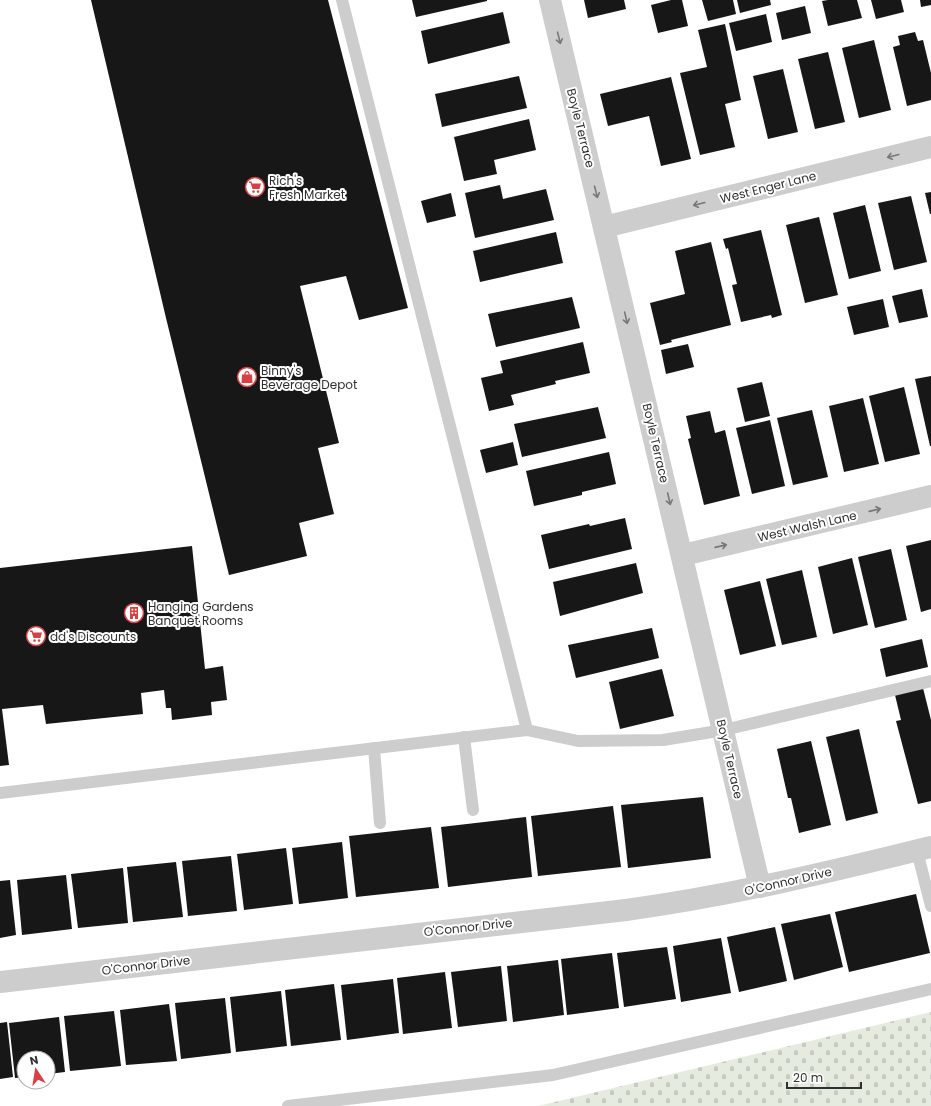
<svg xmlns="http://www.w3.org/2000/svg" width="931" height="1106" font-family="Poppins,sans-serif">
<defs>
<pattern id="cemetery-stones" width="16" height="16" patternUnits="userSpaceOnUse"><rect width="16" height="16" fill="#e5ecdf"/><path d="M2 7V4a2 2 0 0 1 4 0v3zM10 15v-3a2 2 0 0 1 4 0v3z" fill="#c5cbc0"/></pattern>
</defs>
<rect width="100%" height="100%" fill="#fff"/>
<polygon fill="url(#cemetery-stones)" points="931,1012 931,1106 538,1106"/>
<g fill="#171717">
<polygon points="91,0 328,0 408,308 359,320 346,276 300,286 339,443 318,448 334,514 299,523 307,556 229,575 166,318"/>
<polygon points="412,0 487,0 487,1 416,17"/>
<polygon points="584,0 624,0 626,9 588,18"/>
<polygon points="671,0 682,0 688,26 658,33 651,5"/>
<polygon points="702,0 733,0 736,14 708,21"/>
<polygon points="737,0 770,0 771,5 740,13"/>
<polygon points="828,0 857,0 862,18 828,26 822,1"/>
<polygon points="871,0 901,0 904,12 876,19"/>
<polygon points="920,0 931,0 931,5 921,7"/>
<polygon points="805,6 811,33 782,40 776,13"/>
<polygon points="503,12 510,43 428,64 421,31"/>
<polygon points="766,14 772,42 736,51 729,23"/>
<polygon points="725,24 741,100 725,104 735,147 700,155 680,73 707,67 698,30"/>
<polygon points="915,32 918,41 923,40 931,73 931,100 907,106 893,47 900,45 898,36"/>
<polygon points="874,40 891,110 859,118 842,48"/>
<polygon points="828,52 845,122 815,129 798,59"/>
<polygon points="783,69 798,132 768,139 753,76"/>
<polygon points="519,76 527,108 442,127 435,94"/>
<polygon points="671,77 691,159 661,166 649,116 608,126 600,94"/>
<polygon points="529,119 536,150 494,160 497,174 464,181 454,137"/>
<polygon points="500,185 503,199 546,189 554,220 475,238 465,193"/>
<polygon points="931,192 931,214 930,214 925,193"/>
<polygon points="451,193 456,216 427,223 421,201"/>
<polygon points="911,196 927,262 894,270 878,203"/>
<polygon points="865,205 881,271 849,279 833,213"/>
<polygon points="819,217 838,295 805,303 786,225"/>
<polygon points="761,230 782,315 772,318 771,315 741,322 732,285 737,284 728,248 726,249 723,239"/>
<polygon points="556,232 563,263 480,282 473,251"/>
<polygon points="711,242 731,325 671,340 672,342 660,345 650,303 685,294 675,251"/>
<polygon points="922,289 928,317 899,323 892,296"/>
<polygon points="572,297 580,328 496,347 488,314"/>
<polygon points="883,299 889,327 854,335 847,307"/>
<polygon points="583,342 590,373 555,381 556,384 511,395 514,405 489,411 481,378 503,373 500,361"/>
<polygon points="688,344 694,367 666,374 661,350"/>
<polygon points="931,376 931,446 930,446 915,379"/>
<polygon points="762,382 770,416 745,422 737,388"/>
<polygon points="904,387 920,454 885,462 869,396"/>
<polygon points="863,398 879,464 844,472 829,406"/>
<polygon points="598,407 606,438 522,457 514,424"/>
<polygon points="812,410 828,477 793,485 777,418"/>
<polygon points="710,411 715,433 725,430 740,496 704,505 688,439 691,438 686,416"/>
<polygon points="770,420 785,486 752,494 736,428"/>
<polygon points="513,442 518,465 486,473 480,450"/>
<polygon points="609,452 616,484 582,492 582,495 534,506 526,471"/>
<polygon points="625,518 632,549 549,569 541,535 589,524 590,526"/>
<polygon points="931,540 931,609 921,612 906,546"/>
<polygon points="192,546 205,669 223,666 227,700 211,702 212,715 172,720 171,708 166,708 164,690 141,693 143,714 46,724 43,705 2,709 9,765 0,766 0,568"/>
<polygon points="891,549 907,620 875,628 858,557"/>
<polygon points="852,558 868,625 833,634 818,567"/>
<polygon points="636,563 643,593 560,616 553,582"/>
<polygon points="802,570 817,637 782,645 766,579"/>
<polygon points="760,581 776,646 740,655 724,590"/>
<polygon points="652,628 659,658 576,678 568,645"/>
<polygon points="922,639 928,667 886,677 880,649"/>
<polygon points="662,669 674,716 620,729 609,682"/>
<polygon points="923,688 931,720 931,801 918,804 896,721 901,720 895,695"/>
<polygon points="859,729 878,813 846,821 826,737"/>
<polygon points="811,741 831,825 799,833 791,798 788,798 777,749"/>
<polygon points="703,797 711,858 628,868 621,805"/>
<polygon points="613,806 621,867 538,876 531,816"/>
<polygon points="526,817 532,877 448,887 441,827"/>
<polygon points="431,827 439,888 356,897 349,836"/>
<polygon points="342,842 348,898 299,904 292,848"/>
<polygon points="286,848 293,904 244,910 237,854"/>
<polygon points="231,856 237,911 188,916 182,861"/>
<polygon points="176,862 183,917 133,922 127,867"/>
<polygon points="123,868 128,923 78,928 71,874"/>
<polygon points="66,875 72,929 22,935 17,880"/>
<polygon points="10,880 16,935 0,938 0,881"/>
<polygon points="916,894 930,953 849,972 835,912"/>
<polygon points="830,914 843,967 794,980 781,924"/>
<polygon points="775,927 787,981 739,992 727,937"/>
<polygon points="721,938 731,993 681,1002 673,946"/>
<polygon points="667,947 676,999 624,1007 617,953"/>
<polygon points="612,953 619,1008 567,1015 561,959"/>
<polygon points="558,960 564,1015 513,1022 507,966"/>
<polygon points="501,966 507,1021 458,1027 451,972"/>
<polygon points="445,972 452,1028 403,1034 397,978"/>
<polygon points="393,979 399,1033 347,1040 341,985"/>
<polygon points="334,984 341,1040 291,1046 285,990"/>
<polygon points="281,991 287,1046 236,1052 230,997"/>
<polygon points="225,998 231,1053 181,1059 175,1003"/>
<polygon points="169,1004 177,1061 126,1065 120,1010"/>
<polygon points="114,1011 121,1066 70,1071 64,1016"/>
<polygon points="59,1017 65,1072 48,1074 48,1058 24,1058 24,1077 15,1078 9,1023"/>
<polygon points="7,1022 13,1077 0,1079 0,1023"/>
</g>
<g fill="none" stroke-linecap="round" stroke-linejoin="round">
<g stroke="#cdcdcd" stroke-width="12">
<polyline points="342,0 527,730"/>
<polyline points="464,737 473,810"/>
<polyline points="374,748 380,823"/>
<polyline points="0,793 527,730 578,741 663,740 724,730 931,681"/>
<polyline points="917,851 931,906"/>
<polyline points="288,1106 553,1075 931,989"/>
</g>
<g stroke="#cdcdcd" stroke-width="22">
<polyline points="550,0 760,887"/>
<polyline points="604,227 931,147"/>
<polyline points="683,555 931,496"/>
<path d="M0,982L626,910C729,896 830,872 931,847"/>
</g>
</g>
<defs><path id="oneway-shaft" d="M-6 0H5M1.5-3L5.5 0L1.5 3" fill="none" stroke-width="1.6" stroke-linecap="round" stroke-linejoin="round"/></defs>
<g stroke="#777">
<use href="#oneway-shaft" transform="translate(559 38) rotate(76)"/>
<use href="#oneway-shaft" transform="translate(893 156) rotate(166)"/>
<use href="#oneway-shaft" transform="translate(596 192) rotate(76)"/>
<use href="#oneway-shaft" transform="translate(699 204) rotate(166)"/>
<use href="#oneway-shaft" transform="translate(626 318) rotate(77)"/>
<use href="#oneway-shaft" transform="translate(669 499) rotate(77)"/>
<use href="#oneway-shaft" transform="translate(875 510) rotate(-13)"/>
<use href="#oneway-shaft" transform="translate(721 546) rotate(-13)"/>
</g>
<defs>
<g id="supermarket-ring" transform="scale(1)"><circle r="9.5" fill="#fff" stroke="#da3f43" stroke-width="1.5"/><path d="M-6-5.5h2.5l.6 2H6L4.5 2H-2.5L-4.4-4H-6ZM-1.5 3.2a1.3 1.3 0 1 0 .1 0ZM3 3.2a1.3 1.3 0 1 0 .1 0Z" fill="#da3f43"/></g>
<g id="shop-ring" transform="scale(1)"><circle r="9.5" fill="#fff" stroke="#da3f43" stroke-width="1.5"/><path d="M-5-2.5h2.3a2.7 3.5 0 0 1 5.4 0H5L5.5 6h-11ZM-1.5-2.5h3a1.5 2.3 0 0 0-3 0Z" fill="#da3f43"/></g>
<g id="building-ring" transform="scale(1)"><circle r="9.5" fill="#fff" stroke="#da3f43" stroke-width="1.5"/><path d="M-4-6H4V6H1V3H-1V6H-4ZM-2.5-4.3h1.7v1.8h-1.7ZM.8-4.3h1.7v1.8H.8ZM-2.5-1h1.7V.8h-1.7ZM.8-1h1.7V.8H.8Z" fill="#da3f43"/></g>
</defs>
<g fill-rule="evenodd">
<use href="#supermarket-ring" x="255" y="187"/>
<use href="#shop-ring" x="247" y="377"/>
<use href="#building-ring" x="134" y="613"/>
<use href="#supermarket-ring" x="36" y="636"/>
</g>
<g text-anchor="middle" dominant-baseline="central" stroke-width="4" stroke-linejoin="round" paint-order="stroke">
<g font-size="12" fill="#303030" stroke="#fff">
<text transform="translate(581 128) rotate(76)">Boyle Terrace</text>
<text transform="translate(768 187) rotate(-14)">West Enger Lane</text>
<text transform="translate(656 443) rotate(77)">Boyle Terrace</text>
<text transform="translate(807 526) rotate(-13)">West Walsh Lane</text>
<text transform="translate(730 759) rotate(77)">Boyle Terrace</text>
<text transform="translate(788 881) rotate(-13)">O'Connor Drive</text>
<text transform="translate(468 927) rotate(-6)">O'Connor Drive</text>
<text transform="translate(146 965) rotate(-7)">O'Connor Drive</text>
</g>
<g font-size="12" fill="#303030" stroke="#fff" text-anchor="start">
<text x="269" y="180">Rich's<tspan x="269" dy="14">Fresh Market</tspan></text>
<text x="261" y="370">Binny's<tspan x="261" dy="14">Beverage Depot</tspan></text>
<text x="148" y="606">Hanging Gardens<tspan x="148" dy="14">Banquet Rooms</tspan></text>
<text x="50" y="636">dd's Discounts</text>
</g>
</g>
<g transform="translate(36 1070) rotate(348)"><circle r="19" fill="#ffffff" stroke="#acacac"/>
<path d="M0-3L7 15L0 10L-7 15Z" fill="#da3f43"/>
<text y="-6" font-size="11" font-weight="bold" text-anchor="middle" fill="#303030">N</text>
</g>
<path d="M787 1082v6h74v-6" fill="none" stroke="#303030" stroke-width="2"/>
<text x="793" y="1082" font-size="12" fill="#303030" stroke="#ffffff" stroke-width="3" paint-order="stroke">20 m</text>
</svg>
